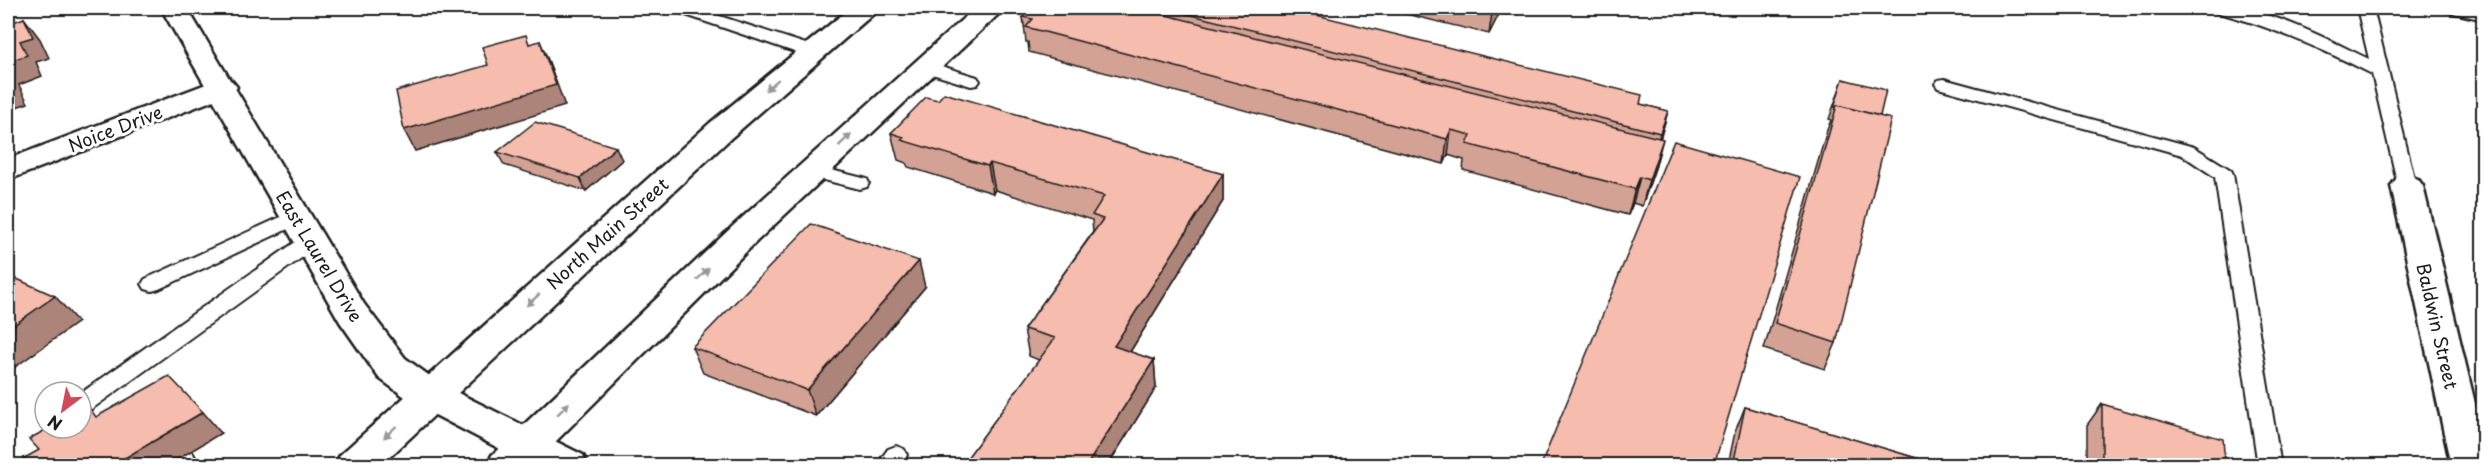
<svg xmlns="http://www.w3.org/2000/svg" width="2491" height="473" font-family="'Playpen Sans',sans-serif">
<rect width="100%" height="100%" fill="#fff"/>
<filter id="ink" filterUnits="userSpaceOnUse"><feTurbulence type="fractalNoise" baseFrequency=".0167" numOctaves="2"/><feDisplacementMap in="SourceGraphic" scale="12" xChannelSelector="R" yChannelSelector="G"/><feConvolveMatrix kernelMatrix="1 2 1 2 8 2 1 2 1" color-interpolation-filters="sRGB"/></filter>
<g filter="url(#ink)">
<g fill="none" stroke-linecap="round" stroke-linejoin="round">
<g stroke="#1c1c1c" stroke-width="4">
<g id="service">
<polygon points="672,8 695,8 818,48 820,52 812,57 806,56 674,11"/>
<path d="M2209,8C2259,2 2324,38 2369,59L2357,8H2373L2416,186L2414,190L2407,192L2400,190L2398,186L2372,74C2320,48 2268,25 2211,11Z"/>
<polygon points="2442,8 2471,8 2484,10 2484,20 2444,11"/>
<polygon points="925,61 977,77 980,81 977,85 971,86 919,70 917,66 919,62"/>
<polygon points="1944,79 2194,147 2231,170 2233,174 2281,466 2258,466 2215,177 2182,155 1938,88 1935,84 1938,80"/>
<polygon points="811,165 867,179 869,183 867,187 860,189 804,175 802,171 804,167"/>
<polygon points="296,210 303,212 306,217 303,222 159,289 152,291 145,289 142,284 145,279"/>
<polygon points="311,234 318,236 321,241 318,246 89,411 81,414 81,393 304,236"/>
<polygon points="896,446 904,449 907,455 901,466 876,466 888,449"/>
<polygon points="183,448 191,450 200,466 176,466 172,457 175,450"/>
</g>
</g>
<g stroke="#1c1c1c" stroke-width="5">
<g id="minor">
<polygon points="222,78 232,81 237,87 232,93 8,180 8,159"/>
<polygon points="2407,175 2418,179 2423,186 2484,441 2484,466 2451,466 2391,186 2396,179"/>
</g>
</g>
<g stroke="#1c1c1c" stroke-width="5">
<polygon id="secondary" points="161,8 187,8 364,304 405,358 442,385 583,455 588,466 533,466 416,405 379,378 340,322"/>
</g>
<g stroke="#1c1c1c" stroke-width="5">
<g id="primary">
<polygon points="850,8 880,8 732,137 380,466 335,466 340,455 710,123"/>
<polygon points="975,8 1005,8 757,241 531,466 487,466 492,455 734,225"/>
</g>
</g>
<use href="#service" fill="#fff" fill-rule="evenodd"/>
<use href="#minor" fill="#fff" fill-rule="evenodd"/>
<use href="#secondary" fill="#fff" fill-rule="evenodd"/>
<use href="#primary" fill="#fff" fill-rule="evenodd"/>
</g>
<g fill="#d4a295" stroke="#1c1c1c" stroke-width="1.5">
<polygon points="1032,8 1288,8 1640,104 1668,111 1660,139 1656,165 1642,206 1633,203 1628,215 1463,170 1464,160 1448,155 1444,164 1029,52 1028,42 1026,42 1023,17"/>
<polygon points="1381,8 1502,8 1489,34"/>
<polygon points="1843,79 1880,116 1836,343 1825,369 1764,349 1827,130 1831,120 1829,119"/>
<polygon points="938,100 1223,174 1223,201 1130,352 1154,360 1156,388 1108,465 962,465 1039,360 1029,356 1024,329 1093,232 1092,220 995,190 993,193 908,167 906,163 898,160 891,133"/>
<polygon points="497,152 622,160 586,191 504,165"/>
<polygon points="925,287 816,416 703,373 692,347"/>
<polygon points="2102,404 2225,465 2087,465 2087,425"/>
<polygon points="1745,407 1940,465 1728,465 1735,432"/>
</g>
<g fill="#ac8479" stroke="#1c1c1c" stroke-width="1.5">
<polygon points="1495,8 1502,8 1489,34 1492,13"/>
<polygon points="24,18 40,39 49,58 36,62 42,76 19,85 28,103 8,110 8,62 20,41"/>
<polygon points="540,41 549,62 565,106 415,151 404,130"/>
<polygon points="1668,111 1661,136 1654,158 1660,133"/>
<polygon points="1451,130 1448,155 1444,164 1447,139"/>
<polygon points="1663,139 1656,165 1642,206 1649,180"/>
<polygon points="616,147 622,160 586,191 580,178"/>
<polygon points="990,163 995,190 993,193 988,166"/>
<polygon points="1223,174 1223,201 1117,373 1114,346"/>
<polygon points="1640,177 1633,203 1628,215 1635,189"/>
<polygon points="919,261 925,287 816,416 807,390"/>
<polygon points="55,296 78,322 8,372 8,329"/>
<polygon points="1154,360 1156,388 1108,465 1087,465"/>
<polygon points="203,412 221,433 168,465 113,465"/>
</g>
<g fill="#f6bcad" stroke="#1c1c1c" stroke-width="1.5">
<polygon points="1032,8 1138,8 1663,139 1649,180 1640,177 1635,189 1467,144 1471,135 1451,130 1447,139 1026,27 1033,19 1023,17"/>
<polygon points="1142,8 1160,8 1160,10 1158,12"/>
<polygon points="1164,8 1288,8 1642,95 1640,104 1668,111 1660,133"/>
<polygon points="1469,8 1495,8 1492,13"/>
<polygon points="24,18 33,37 20,41 27,55 8,62 8,24"/>
<polygon points="526,35 529,44 540,41 556,85 404,130 396,91 488,65 482,47"/>
<polygon points="8,74 11,82 8,84"/>
<polygon points="1843,79 1886,90 1880,116 1837,105 1836,107 1834,107"/>
<polygon points="944,93 1223,174 1114,346 1154,360 1087,465 962,465 1055,338 1024,329 1103,219 1092,215 1104,196 990,163 988,166 901,140 904,137 891,133 926,97 938,100"/>
<polygon points="1837,105 1891,119 1836,343 1775,323"/>
<polygon points="535,122 616,147 580,178 497,152"/>
<polygon points="1674,141 1800,177 1714,465 1541,465"/>
<polygon points="811,224 919,261 807,390 692,347"/>
<polygon points="8,275 55,296 8,329"/>
<polygon points="169,376 203,412 113,465 12,465 39,450 29,439 49,428 81,428 81,410 88,406 96,417"/>
<polygon points="2102,404 2223,439 2225,465 2102,465"/>
<polygon points="1745,407 1940,465 1733,465"/>
</g>
<defs><path id="oneway-solid" d="M-6-.8H1V-3.2L6.5 0L1 3.2V.8H-6Z" transform="scale(1.5)"/></defs>
<g fill="#999">
<use href="#oneway-solid" transform="translate(772 85) rotate(139)"/>
<use href="#oneway-solid" transform="translate(845 140) rotate(-43)"/>
<use href="#oneway-solid" transform="translate(703 274) rotate(-44)"/>
<use href="#oneway-solid" transform="translate(533 300) rotate(138)"/>
<use href="#oneway-solid" transform="translate(563 409) rotate(-45)"/>
<use href="#oneway-solid" transform="translate(390 432) rotate(137)"/>
</g>
</g>
<g text-anchor="middle" dominant-baseline="central" stroke-width="6" stroke-linejoin="round" paint-order="stroke">
<g font-size="18" fill="#1c1c1c" stroke="#fff">
<text transform="translate(115 128) rotate(-21)">Noice Drive</text>
<text transform="translate(607 233) rotate(-42)">North Main Street</text>
<text transform="translate(320 256) rotate(59)">East Laurel Drive</text>
<text transform="translate(2438 326) rotate(77)">Baldwin Street</text>
</g>
</g>
<rect width="2491" height="473" fill="none" stroke="#fff" stroke-width="30"/>
<rect x="15" y="15" width="2461" height="443" fill="none" stroke="#1c1c1c" stroke-width="2" filter="url(#ink)"/>
<g transform="translate(63 410) rotate(212)"><circle r="28" fill="#ffffff" stroke="#a4a4a4" stroke-width="1.5"/>
<path d="M0-4.5L10 22L0 15L-10 22Z" fill="#d1495b"/>
<text y="-9" font-size="16" font-weight="bold" text-anchor="middle" fill="#1c1c1c">N</text>
</g>
</svg>
